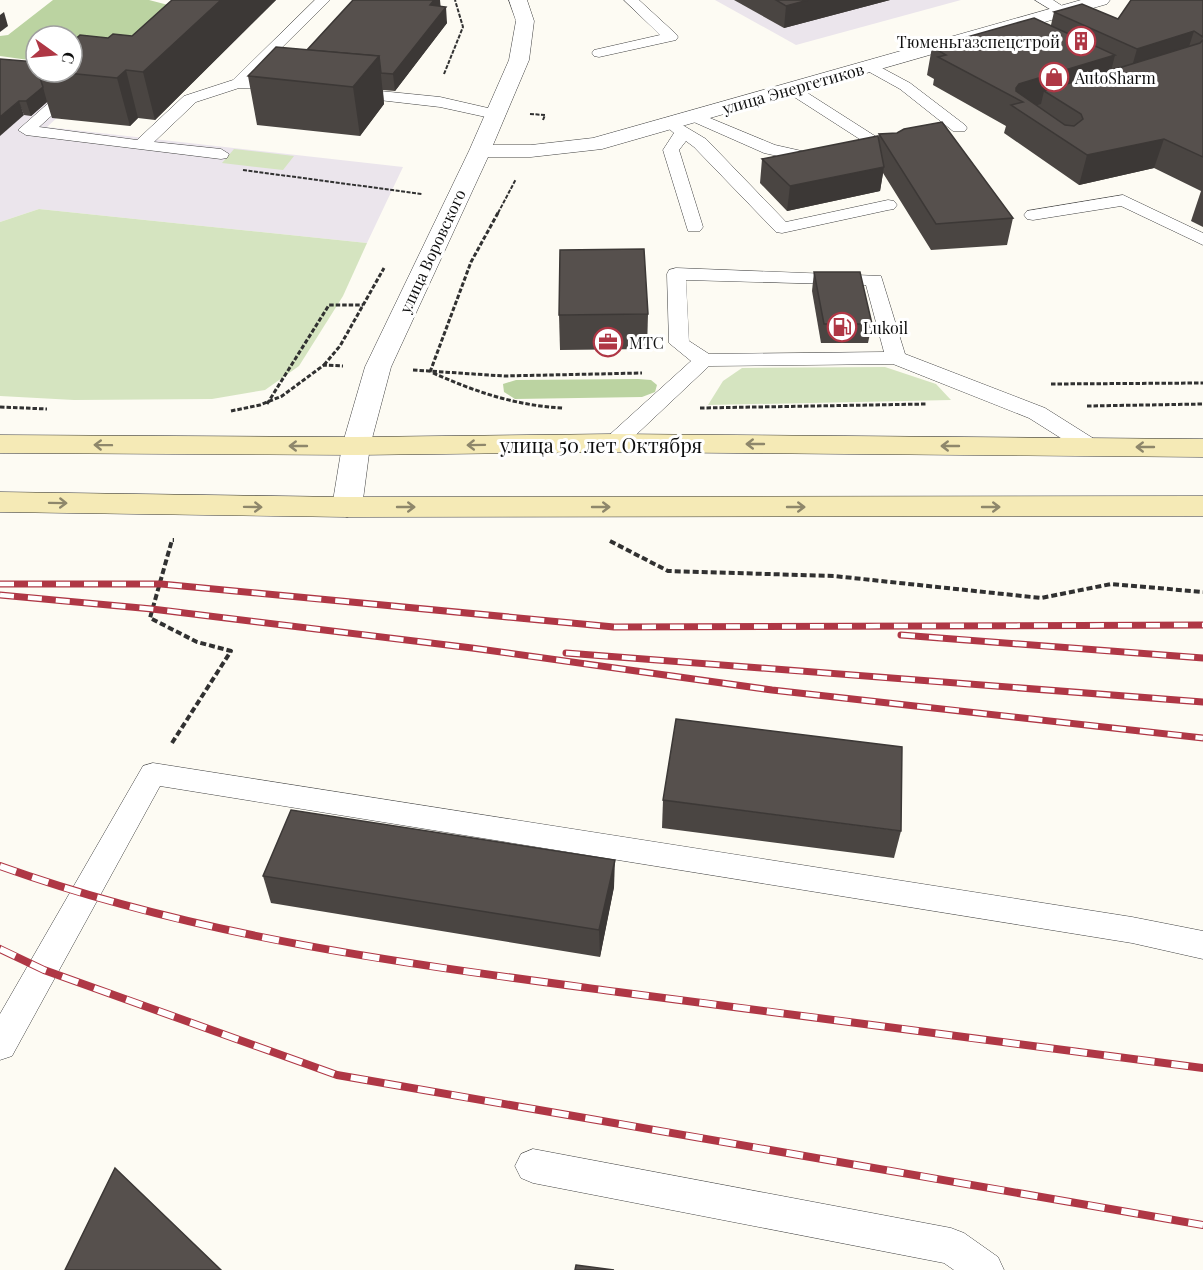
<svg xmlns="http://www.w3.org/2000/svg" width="1203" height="1270" font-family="'Playfair Display',serif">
<rect width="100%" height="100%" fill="#fdfbf3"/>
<g fill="#ebe5ec">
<polygon points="715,0 961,0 796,45"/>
<polygon points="0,68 100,78 47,127 403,167 367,243 39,209 0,222"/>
</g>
<g fill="#d5e4c0">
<polygon points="234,149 294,156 283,170 222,163"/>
<polygon points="39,209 367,243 343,296 299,366 265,390 212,399 74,400 0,396 0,222"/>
<polygon points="885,367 936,384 951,400 708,405 723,381 742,368"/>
</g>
<g fill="#bbd3a1">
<polygon points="53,0 149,0 172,6 103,70 72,66 72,36 36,36 36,61 0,56 0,36 8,35"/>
<polygon points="638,379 651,380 657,385 655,392 642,397 515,399 504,392 503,384 516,380"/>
</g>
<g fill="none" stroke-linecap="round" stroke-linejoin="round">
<g stroke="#424242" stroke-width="1">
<g id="service">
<polygon points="315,0 330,0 250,79 289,84 292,87 289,90 239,88 196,102 154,142 221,149 229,154 227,158 221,159 26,135 18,130 71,83 76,81 84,86 81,89 39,127 137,140 184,96 233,80"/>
<polygon points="624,0 639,0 676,34 678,37 676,40 599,57 594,56 592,53 594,50 660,35"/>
<polygon points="1035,0 1053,0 1070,11 1068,14 1058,14"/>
<polygon points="869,61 910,83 965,125 967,128 965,131 953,131 900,89 864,69 861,66"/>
<polygon points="790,83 795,85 900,152 892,157 886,156 785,91 782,88"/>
<polygon points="350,88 440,97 501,111 503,114 495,119 440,107 344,96 342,93 344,90"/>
<polygon points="693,111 775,145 824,156 826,160 818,165 764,153 687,119 685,116"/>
<polygon points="669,117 706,139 786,222 888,200 894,201 897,205 894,209 888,210 782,233 776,232 694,147 686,141 679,150 703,227 700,231 688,231 663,150 674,133 661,122"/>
<polygon points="1123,195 1203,233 1203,245 1121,206 1033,220 1027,219 1024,215 1027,211"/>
<path d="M676,268L881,276L905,354L1045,408L1099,442L1102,447L1099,452L1091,454L1083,452L1029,418L893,364L709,366L622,448L614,450L606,448L603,443L606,438L691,361L669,343L667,274L669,270ZM686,280L866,285L884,352L709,354L689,341Z"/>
<polygon points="153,763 1132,917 1203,931 1203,959 1132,943 160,786 12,1056 0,1060 0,1014 143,766"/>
<polygon points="533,1149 951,1228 964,1233 998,1257 1004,1270 954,1270 944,1263 533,1183 521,1178 515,1166 521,1154"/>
</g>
</g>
<g stroke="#424242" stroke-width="1">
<polygon id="tertiary" points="509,0 527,0 534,21 529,60 493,145 531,145 593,138 1081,0 1110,0 1107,4 602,149 531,157 488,157 391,367 370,446 362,507 358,514 347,517 336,514 332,507 342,446 365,367 469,151 509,60 516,21"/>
</g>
<g stroke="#313131" stroke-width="1">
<g id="secondary">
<polygon points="614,434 1203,439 1203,457 614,452 356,455 0,453 0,435 356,437"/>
<polygon points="0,492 347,497 1203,496 1203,516 347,517 0,512"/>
</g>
</g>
<g stroke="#313131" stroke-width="2" stroke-dasharray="4 1.5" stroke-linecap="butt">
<polyline points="444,74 463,27 455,0"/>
<polyline points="530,114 545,115 543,120"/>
<polyline points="243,170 422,194"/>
<polyline points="498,213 516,179"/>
</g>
<g stroke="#313131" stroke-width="3" stroke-dasharray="4.5 2" stroke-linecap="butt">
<polyline points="324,365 340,346 384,268"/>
<polyline points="413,370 504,376 642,373"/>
<polyline points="430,372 471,262 499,211"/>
<path d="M433,373C476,392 517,406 564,408"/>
<polyline points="1051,384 1203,383"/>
<polyline points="267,404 329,305 363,305"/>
<polyline points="1087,406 1203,404"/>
<polyline points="0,407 47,409"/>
<polyline points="700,408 927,404"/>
<polyline points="231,411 260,405 282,396 324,365 343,366"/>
</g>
<g stroke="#313131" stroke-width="4" stroke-dasharray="6 3" stroke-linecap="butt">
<polyline points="610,541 668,571 834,576 1041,598 1111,584 1203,592"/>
<polyline points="172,743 231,651 197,642 150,618 172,540 174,540"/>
</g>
<use href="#service" fill="#fff" fill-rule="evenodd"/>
<use href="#tertiary" fill="#fff" fill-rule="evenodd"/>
<use href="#secondary" fill="#f5eab6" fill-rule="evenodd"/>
<g stroke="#af3745" stroke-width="7">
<g id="rail-far1">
<polyline points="0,584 161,584 614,627 1203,625"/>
<polyline points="0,595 152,609 472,648 772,690 1203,738"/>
<polyline points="901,635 1203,658"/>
<polyline points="566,653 1203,702"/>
</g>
</g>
<g stroke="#af3745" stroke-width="8">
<g id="rail">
<path d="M0,866C200,938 409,964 618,992C813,1017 1008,1043 1203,1068"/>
<polyline points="0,949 44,970 337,1075 1203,1225"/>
</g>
</g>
<use href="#rail-far1" stroke="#fff" stroke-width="4.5" stroke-dasharray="14" stroke-linecap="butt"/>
<use href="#rail" stroke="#fff" stroke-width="6" stroke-dasharray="17" stroke-linecap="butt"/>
</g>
<g fill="#4a4542">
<polygon points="172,0 276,0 155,120 138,118 130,126 52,118 47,102 31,116 24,115 0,59 36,72 72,72 108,38 132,36"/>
<polygon points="353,0 440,0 440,6 447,23 395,91 383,90 384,104 360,136 257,125 248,76 307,50"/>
<polygon points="734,0 890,0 784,28"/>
<polygon points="1203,0 1203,227 1191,221 1201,191 1154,168 1079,185 1004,133 1006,126 933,85 934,79 927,75 932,47 1051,25 1054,12 1118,19"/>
<polygon points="879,134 1013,218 1007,245 931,250 883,173 880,191 787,211 760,183 762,159 878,140"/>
<polygon points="814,272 872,324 868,343 821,343 812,291"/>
<polygon points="648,314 647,349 560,350 559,315"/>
<polygon points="663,800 901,831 894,858 662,828"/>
<polygon points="263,876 614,887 600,957 271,903"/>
</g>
<g fill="#3c3836">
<polygon points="221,0 276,0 155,120 143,72"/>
<polygon points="434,0 440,0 441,10 430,5"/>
<polygon points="808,0 890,0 784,28 786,6"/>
<polygon points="446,7 447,23 395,91 393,74"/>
<polygon points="4,12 8,26 0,32 0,15"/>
<polygon points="1194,31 1185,59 1129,77 1137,49"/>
<polygon points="1115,55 1108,83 1044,91 1041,104 1021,110 1023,102 1013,97 1016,88 1019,84"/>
<polygon points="379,56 384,104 360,136 353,87"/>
<polygon points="126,70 138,118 130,126 117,78"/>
<polygon points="43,87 47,102 31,116 26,101"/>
<polygon points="19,101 24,115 0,136 0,117"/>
<polygon points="1164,139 1154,168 1079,185 1087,155"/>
<polygon points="884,167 880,191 787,211 790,186"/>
<polygon points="615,860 614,887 600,957 599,930"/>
</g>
<g fill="#56504d" stroke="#3c3836" stroke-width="1.5">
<polygon points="172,0 221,0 143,72 126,70 117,78 57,72 72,72 72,42 80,35 108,38 113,34 132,36"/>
<polygon points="353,0 434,0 430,5 446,7 393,74 381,73 379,56 307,50"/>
<polygon points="776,0 808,0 786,6"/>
<polygon points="1131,0 1203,0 1203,37 1194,31 1137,49 1054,12 1082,4 1118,19"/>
<polygon points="1034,18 1115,55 1019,84 1016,88 1016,91 1065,125 1074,126 1083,119 1081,114 1044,91 1200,43 1203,40 1203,157 1164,139 1087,155 1011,105 1023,102 938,57 946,55 932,47"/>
<polygon points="276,47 379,56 353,87 248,76"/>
<polygon points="0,59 36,62 36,72 38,72 43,87 26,101 19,101 0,117"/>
<polygon points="942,122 1013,218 936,224 879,134 897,133 904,129"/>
<polygon points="878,136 884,167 790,186 762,159"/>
<polygon points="644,249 648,314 559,315 560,250"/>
<polygon points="814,272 860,272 872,324 824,324"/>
<polygon points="676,719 902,747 901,831 663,800"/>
<polygon points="291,810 615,860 599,930 263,876"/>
<polygon points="115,1168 221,1270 65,1270"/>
<polygon points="576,1265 614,1270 575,1270"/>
</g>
<defs><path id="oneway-shaft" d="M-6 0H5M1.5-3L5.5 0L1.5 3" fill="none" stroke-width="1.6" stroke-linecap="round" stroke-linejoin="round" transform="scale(1.5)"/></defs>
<g stroke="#8e876b">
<use href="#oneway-shaft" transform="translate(755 444) rotate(-180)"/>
<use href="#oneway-shaft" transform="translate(103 445) rotate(-179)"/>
<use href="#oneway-shaft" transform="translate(476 445) rotate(179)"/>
<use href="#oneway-shaft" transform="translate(298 446) rotate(-180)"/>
<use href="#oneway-shaft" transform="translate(950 446) rotate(-180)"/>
<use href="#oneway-shaft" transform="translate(1145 447) rotate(-180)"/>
<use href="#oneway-shaft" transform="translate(58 503) rotate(1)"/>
<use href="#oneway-shaft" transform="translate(253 507) rotate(1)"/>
<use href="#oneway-shaft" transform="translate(406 507)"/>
<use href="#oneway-shaft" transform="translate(601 507)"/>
<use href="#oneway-shaft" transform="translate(796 507)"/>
<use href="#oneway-shaft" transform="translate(991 507)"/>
</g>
<defs>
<g id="building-ring" transform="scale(1.5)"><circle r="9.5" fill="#fff" stroke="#af3745" stroke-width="1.5"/><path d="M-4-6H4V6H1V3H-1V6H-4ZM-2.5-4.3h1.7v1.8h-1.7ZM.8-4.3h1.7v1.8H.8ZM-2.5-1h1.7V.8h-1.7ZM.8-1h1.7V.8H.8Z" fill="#af3745"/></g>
<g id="shop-ring" transform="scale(1.5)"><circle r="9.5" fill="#fff" stroke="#af3745" stroke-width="1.5"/><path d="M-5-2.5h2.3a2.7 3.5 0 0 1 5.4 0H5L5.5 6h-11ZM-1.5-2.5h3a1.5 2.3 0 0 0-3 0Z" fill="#af3745"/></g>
<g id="fuel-ring" transform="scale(1.5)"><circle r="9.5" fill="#fff" stroke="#af3745" stroke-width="1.5"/><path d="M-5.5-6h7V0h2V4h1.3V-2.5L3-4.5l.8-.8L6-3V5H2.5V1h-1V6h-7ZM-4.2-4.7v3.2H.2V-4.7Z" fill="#af3745"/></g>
<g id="office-ring" transform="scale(1.5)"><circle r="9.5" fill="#fff" stroke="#af3745" stroke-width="1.5"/><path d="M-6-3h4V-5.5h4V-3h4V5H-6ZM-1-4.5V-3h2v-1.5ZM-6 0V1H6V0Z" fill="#af3745"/></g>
</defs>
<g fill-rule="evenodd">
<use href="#building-ring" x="1081" y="41"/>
<use href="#shop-ring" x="1054" y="77"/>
<use href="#fuel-ring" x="842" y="327"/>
<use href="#office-ring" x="608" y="342"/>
</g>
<g text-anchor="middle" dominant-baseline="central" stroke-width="6" stroke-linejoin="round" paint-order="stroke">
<g font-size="16" fill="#0f0f0f" stroke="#fff" text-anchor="start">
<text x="1060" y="41" text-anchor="end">Тюменьгазспецстрой</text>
<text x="1075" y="77">AutoSharm</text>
<text x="863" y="327">Lukoil</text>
<text x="629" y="342">МТС</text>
</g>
<g font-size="16" fill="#0f0f0f" stroke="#fff">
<text transform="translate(793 88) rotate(-16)">улица Энергетиков</text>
<text transform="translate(432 251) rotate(-65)">улица Воровского</text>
</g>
<g font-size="20" fill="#0f0f0f" stroke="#fff">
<text x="601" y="444">улица 50 лет Октября</text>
</g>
</g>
<g transform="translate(54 54) rotate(105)"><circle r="28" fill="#ffffff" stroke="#9f9f9f" stroke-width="1.5"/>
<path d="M0-4.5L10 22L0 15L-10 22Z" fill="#af3745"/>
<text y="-9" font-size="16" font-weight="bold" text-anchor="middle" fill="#0f0f0f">С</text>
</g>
</svg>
